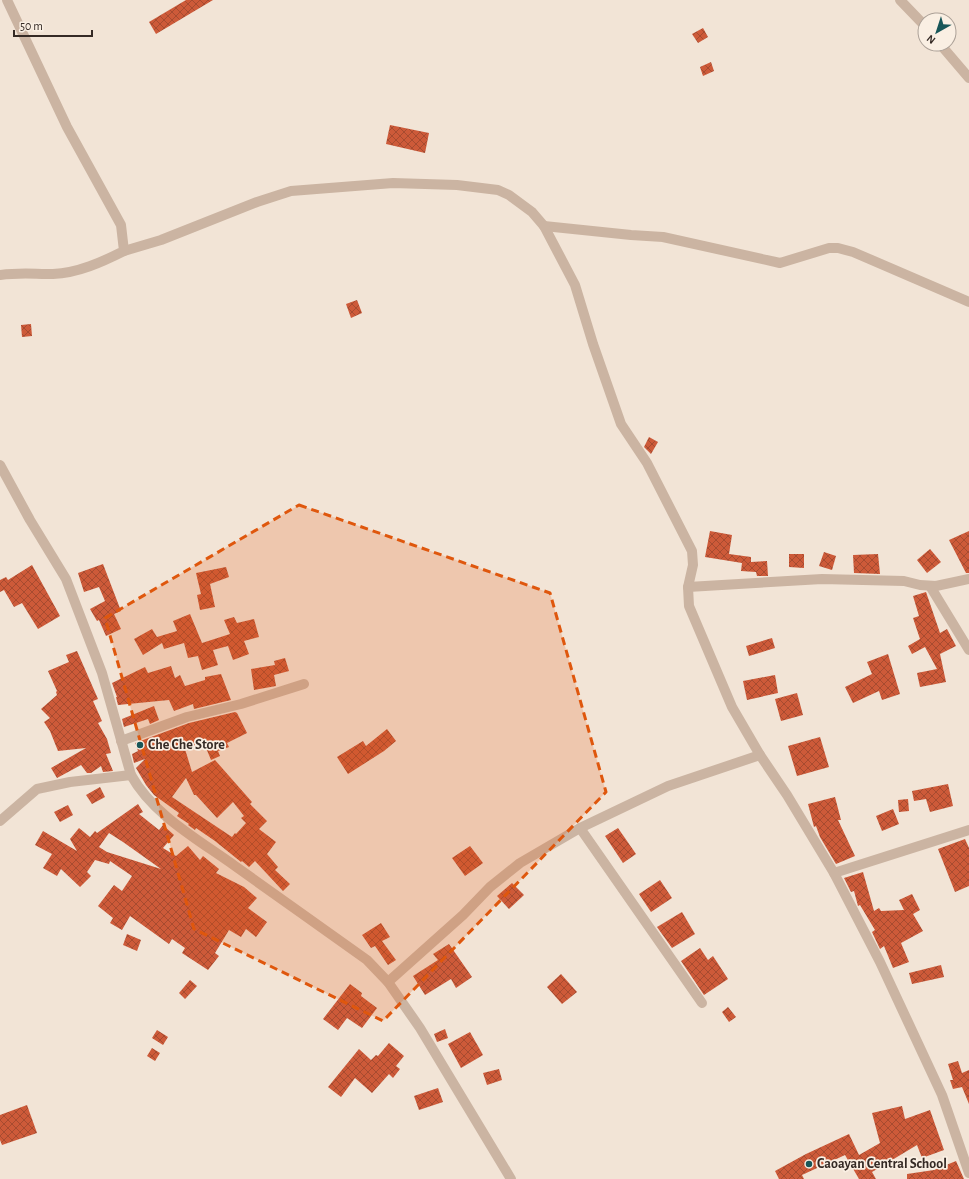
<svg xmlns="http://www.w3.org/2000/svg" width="969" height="1179" font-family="'Alegreya Sans',sans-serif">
<defs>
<pattern id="building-cross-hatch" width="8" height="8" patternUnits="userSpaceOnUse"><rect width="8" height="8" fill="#cd5a39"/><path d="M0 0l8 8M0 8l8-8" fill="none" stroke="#a74b30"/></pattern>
</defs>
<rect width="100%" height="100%" fill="#f2e4d6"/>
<g fill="url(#building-cross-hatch)" fill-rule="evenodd">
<polygon points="186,0 213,0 156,34 149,22"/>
<polygon points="703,28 708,37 698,43 692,34"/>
<polygon points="711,62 714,71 703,76 700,67"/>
<polygon points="390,125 429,133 425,153 386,144"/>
<polygon points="357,300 362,313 351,318 346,304"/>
<polygon points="31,324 32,336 22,337 21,325"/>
<polygon points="649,437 658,442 651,454 644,447"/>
<polygon points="710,531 732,535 729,554 751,557 751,562 767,561 768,576 757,576 756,572 741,571 742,563 705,557"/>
<polygon points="969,531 969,573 966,573 949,540"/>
<polygon points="930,549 941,562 927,573 917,560"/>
<polygon points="824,552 836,556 832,570 819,566"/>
<polygon points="789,554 804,554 804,568 789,567"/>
<polygon points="878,554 880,574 854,573 853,555"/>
<polygon points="103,564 121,611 114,614 121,629 106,636 99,620 97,621 90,609 105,601 99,587 84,592 78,573"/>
<polygon points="32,565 60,616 38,629 22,603 14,607 4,590 0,592 0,580 6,577 8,580"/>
<polygon points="226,567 229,577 210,584 215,607 200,610 197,595 201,594 196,573"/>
<polygon points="926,592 940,633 947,629 956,646 940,654 946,682 920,687 917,673 937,669 925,647 912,654 908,646 920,639 913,618 919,616 913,596"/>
<polygon points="190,614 202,643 230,634 224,620 234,617 237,623 254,619 259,637 244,641 249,654 233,660 228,646 213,650 218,665 202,670 198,656 188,658 184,643 164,649 162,643 143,655 134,639 152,629 157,637 177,631 173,621"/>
<polygon points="772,638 775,648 749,656 746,646"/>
<polygon points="77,651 98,699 93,701 102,721 98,723 107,739 111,753 106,754 113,771 103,772 101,766 91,773 87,773 81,765 57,778 51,768 86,748 58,751 50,731 44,722 50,718 41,709 57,695 56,692 57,691 48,671 69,662 66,655"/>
<polygon points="888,654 900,694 882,700 879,691 853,703 845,687 872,674 867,662"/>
<polygon points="285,658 289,671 274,675 276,686 254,690 251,669 275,665 274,661"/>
<polygon points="171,666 175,678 180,675 185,686 205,680 205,677 221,674 231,700 194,709 193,704 174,711 169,700 118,705 116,697 117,697 112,683 145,667 148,673"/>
<polygon points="775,675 778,693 747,700 743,681"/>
<polygon points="797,693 803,715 781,721 775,699"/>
<polygon points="154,706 159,720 150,724 148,719 124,727 122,719"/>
<path d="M235,712L237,713L247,733L227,743L229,747L218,751L220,756L211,760L204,743L185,749L192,772L215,760L252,802L250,804L267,821L259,829L276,842L267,854L278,867L275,870L290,884L283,891L255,861L249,867L242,861L241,862L215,841L196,828L195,830L188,825L189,824L177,816L179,813L154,795L146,785L136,768L145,759L134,763L132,754L138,751L135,743L189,723ZM186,778L194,795H196L217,818L233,802L244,816L241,818L246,823L236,834L235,833L232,837L172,797Z"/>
<polygon points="387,729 396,741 384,751 348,774 337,757 363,741 366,746"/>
<polygon points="820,737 829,767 797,776 788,746"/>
<polygon points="948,784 953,806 930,812 926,799 914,801 912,791"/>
<polygon points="100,787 105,797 92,804 86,795"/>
<polygon points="835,797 841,820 838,820 855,856 836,864 820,837 816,826 814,827 808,804"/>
<polygon points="908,799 909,811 899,812 898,800"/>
<path d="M138,804L143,812L139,814L159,830L163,825L174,835L163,848L176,856L188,846L200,860L203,856L219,869L216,873L244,887L257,898L248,908L267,922L256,937L246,929L241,937L229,930L215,953L219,956L208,970L182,953L185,948L172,939L169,944L130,916L122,930L110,923L113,918L98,906L114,885L122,891L132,876L110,861L109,864L95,860L87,872L91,876L80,887L61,869L57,876L43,868L52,854L35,845L43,831L77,851L70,839L79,828L90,837L95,831L97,833ZM109,833L123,842L161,869L107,852L99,847Z"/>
<polygon points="68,805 73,815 60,822 54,812"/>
<polygon points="893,809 899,824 882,831 876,816"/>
<polygon points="618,828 636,854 623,863 605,836"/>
<polygon points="965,839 969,848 969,886 955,892 938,849"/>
<polygon points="470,846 483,863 465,876 452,858"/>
<polygon points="863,872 874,911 879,908 881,911 904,910 899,900 912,894 920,910 913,914 923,931 901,943 909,962 893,968 884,946 880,949 872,932 875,930 860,905 858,906 854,891 851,892 844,878"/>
<polygon points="660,880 672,898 651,912 639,894"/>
<polygon points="512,883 524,895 509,909 497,896"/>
<polygon points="682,912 695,934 672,948 657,927"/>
<polygon points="381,923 390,937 382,941 396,960 388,965 375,946 371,948 362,935"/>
<polygon points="127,934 141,940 137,951 123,945"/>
<polygon points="449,944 472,977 456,988 451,979 425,995 413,976 438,960 433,954"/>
<polygon points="700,948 708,960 713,956 728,979 704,995 681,961"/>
<polygon points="941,965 944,977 912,984 909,973"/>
<polygon points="561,974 577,992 562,1004 547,987"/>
<polygon points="190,980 197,986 185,999 179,993"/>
<polygon points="350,984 362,993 361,996 377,1008 362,1028 347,1018 338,1030 323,1019"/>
<polygon points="728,1007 736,1017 729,1022 722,1012"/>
<polygon points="445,1029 448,1038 437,1042 434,1034"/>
<polygon points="157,1030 168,1037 163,1045 152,1038"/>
<polygon points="470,1032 483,1055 461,1068 448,1044"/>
<polygon points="389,1043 404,1056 396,1066 400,1069 393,1078 389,1074 372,1093 355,1078 341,1097 328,1087 359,1049 371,1060 376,1055 378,1056"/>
<polygon points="152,1048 160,1053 155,1061 147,1056"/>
<polygon points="958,1061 962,1073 969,1070 969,1104 962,1087 953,1089 950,1080 953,1080 948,1064"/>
<polygon points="499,1069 502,1080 487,1085 483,1073"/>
<polygon points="438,1088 443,1102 419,1110 414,1096"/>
<polygon points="27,1105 37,1133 2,1145 0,1140 0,1115"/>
<polygon points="902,1106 905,1119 930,1110 944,1150 922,1158 917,1145 872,1172 876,1179 859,1179 845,1155 802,1175 804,1179 779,1179 775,1171 806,1154 849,1134 859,1155 880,1143 872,1113"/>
<polygon points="956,1161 964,1179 907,1179 907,1174 934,1170"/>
</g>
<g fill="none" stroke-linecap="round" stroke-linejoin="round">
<g stroke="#cbb4a2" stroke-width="10">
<polyline points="900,0 925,26"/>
<polyline points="940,44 969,78"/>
<polyline points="544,226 631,235 663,237 780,263 829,248 838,248 853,252 969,302"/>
<polyline points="124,251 161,240 257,202 291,191 393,183 457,185 498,190 509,195 532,212 544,226 575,285 593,344 621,424 647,463 692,551 693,565 688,587 689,606 732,707 760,755"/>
<path d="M0,275C21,272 33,274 53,274C78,273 102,262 124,251L121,225L67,127L7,0"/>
<path d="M0,465L30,520L66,579L102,673L131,775C153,815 199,840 235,866C279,897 323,929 367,960L388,982L420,1028L511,1179"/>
<polyline points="930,586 969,650"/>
<polyline points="688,587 822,579 904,581 920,585 936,586 969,579"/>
<polyline points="121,741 187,717 241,704 304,684"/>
<polyline points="0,821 37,789 70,782 131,775"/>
<polyline points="580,828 702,1003"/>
<polyline points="834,873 969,830"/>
<polyline points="388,982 463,915 490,887 520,863 580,828 668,786 760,755 787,795 834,873 880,962 942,1095 969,1173"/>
</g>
</g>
<path fill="#df570d" fill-opacity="0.2" stroke="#df570d" stroke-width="3" stroke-dasharray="8 5" stroke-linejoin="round" d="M299,505L550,593L606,792L383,1021L194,929L105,618Z"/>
<g fill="#185658" stroke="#faefe3" stroke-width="1.5">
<circle cx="140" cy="745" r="4"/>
<circle cx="809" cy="1164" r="4"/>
</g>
<g text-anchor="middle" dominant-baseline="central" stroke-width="3.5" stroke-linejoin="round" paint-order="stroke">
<g font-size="14" font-weight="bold" fill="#352a25" stroke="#faefe3" text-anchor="start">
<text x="148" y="745">Che Che Store</text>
<text x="817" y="1164">Caoayan Central School</text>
</g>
</g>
<g transform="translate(937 32) rotate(219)"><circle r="19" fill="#faefe3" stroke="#aba097"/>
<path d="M0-3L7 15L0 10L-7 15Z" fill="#185658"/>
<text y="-6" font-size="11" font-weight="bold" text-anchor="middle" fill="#352a25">N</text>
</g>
<path d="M14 30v6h78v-6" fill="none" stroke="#352a25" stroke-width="2"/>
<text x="20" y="30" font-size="12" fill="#352a25" stroke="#faefe3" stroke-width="3" paint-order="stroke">50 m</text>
</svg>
